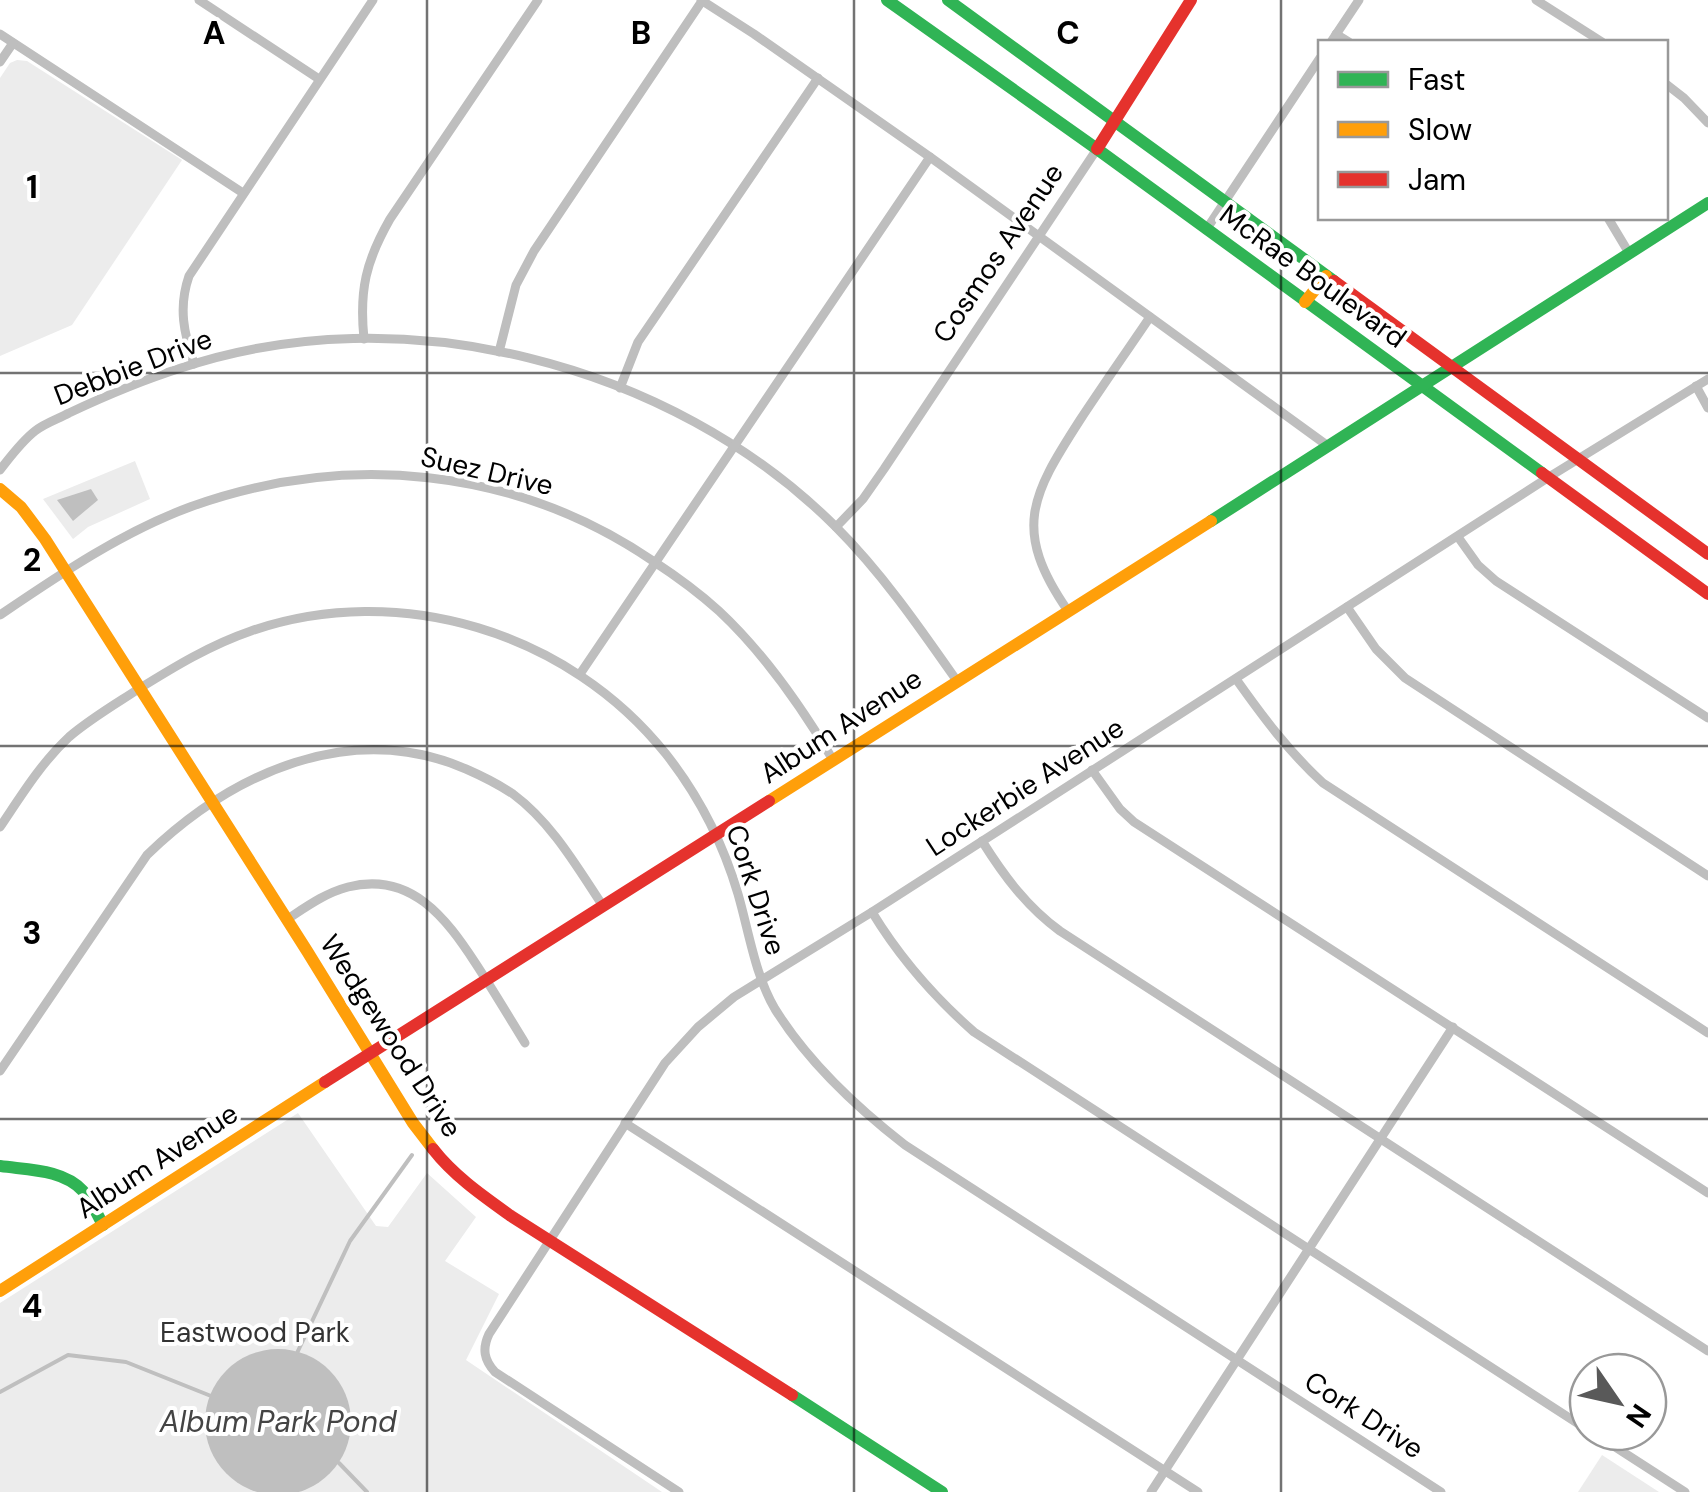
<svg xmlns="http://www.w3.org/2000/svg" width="1708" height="1492" font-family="'DM Sans',sans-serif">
<rect width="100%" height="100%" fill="#fff"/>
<g fill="#ececec">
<polygon points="17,60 27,61 182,160 72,325 0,356 0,78 10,63"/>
<polygon points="135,461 150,499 88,527 73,539 43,499"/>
<polygon points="298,1113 376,1226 388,1227 427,1173 476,1217 445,1261 499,1294 466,1360 662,1492 0,1492 0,1303"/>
<polygon points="1602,1455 1659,1492 1578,1492"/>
</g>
<g fill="#bfbfbf">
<polygon points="91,489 98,500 73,521 57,500"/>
<circle cx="278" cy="1422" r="73"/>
</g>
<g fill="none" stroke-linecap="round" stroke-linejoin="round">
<g stroke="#bfbfbf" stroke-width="4">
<polyline points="297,1353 350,1241 412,1155"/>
<polyline points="0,1392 68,1355 126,1362 211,1396"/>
<polyline points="339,1463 367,1492"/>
</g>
<g stroke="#bebebe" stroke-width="9">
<polyline points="199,0 319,79"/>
<polyline points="701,0 754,34 930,157 1328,446"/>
<polyline points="1536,0 1602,42"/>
<polyline points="0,34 243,193"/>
<polyline points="1336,34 1349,42"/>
<polyline points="1331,42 1359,0"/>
<polyline points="0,62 13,43"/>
<polyline points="1666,84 1684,98 1708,123"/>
<polyline points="1608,218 1629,253"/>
<polyline points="1206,230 1320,58"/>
<path d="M364,339C359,290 366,261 390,219L538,0"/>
<polyline points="499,352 516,285 534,251 702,1"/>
<path d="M194,364C184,333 178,308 189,276L373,0"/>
<polyline points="1696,386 1708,408"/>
<polyline points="620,388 638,342 818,78"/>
<path d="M0,470C11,456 21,442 35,431C45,423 58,419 69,413C105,396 143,380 181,368C402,294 671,363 835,526C882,573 920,628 957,681"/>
<polyline points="836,527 863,499 884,469 1097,149"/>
<polyline points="1458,537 1478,565 1496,581 1708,718"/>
<polyline points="1347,607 1376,649 1405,678 1708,876"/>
<path d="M1068,611C1012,530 1031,496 1080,420C1103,385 1127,351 1150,317"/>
<path d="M0,615C59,575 122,532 190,507C346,451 515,467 653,561C676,576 698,592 719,611C765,654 801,706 833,760"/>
<polyline points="580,674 930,157"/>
<path d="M1236,679C1263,717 1289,752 1323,783L1708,1033"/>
<polyline points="1092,770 1120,809 1134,822 1708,1193"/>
<path d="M0,827C21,796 41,763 69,737C90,719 114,705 137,690C174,667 210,645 251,631C399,580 569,632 666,754C699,796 723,843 738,894C749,932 755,975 775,1009C808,1062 856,1107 905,1145L1441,1492"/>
<path d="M982,841C1004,876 1027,907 1060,931L1708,1351"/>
<path d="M872,912C900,958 933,996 974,1032L1588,1430"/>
<path d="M286,920C306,907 325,893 348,887C411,871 446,918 476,964C493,990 509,1017 525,1043"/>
<path d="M0,1071L147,855C232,773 350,719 466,769C482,776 498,784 513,794C552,823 577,867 603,906"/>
<polyline points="625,1123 1198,1492"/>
<polyline points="1592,1432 1685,1492"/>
<path d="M679,1492L495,1372C484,1360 482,1349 489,1334L665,1063L698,1027L734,997L872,912L1549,477L1708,379"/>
<polyline points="1151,1492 1453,1027"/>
</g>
<g stroke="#30b455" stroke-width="12">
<polyline points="887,0 1097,149 1542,473"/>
<polyline points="948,0 1334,281"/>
<polyline points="1211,521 1708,203"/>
<path d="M0,1166C27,1170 63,1169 83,1191C91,1200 97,1214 103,1225"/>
<polyline points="792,1395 942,1492"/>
</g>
<g stroke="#ff9f0a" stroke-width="12">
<polyline points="1305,302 1326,276"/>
<polyline points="0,489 21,507 45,539 307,951 413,1123 433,1149"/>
<polyline points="769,801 1211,521"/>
<polyline points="0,1291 325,1082"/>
</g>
<g stroke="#e5322d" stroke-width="12">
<polyline points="1097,149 1191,0"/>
<polyline points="1334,281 1708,554"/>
<polyline points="1542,473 1708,594"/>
<polyline points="325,1082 769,801"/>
<path d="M433,1149C454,1176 483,1196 511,1216L792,1395"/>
</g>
</g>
<path fill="none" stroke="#000" stroke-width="2.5" stroke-opacity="0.55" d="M427,0V1492M854,0V1492M1281,0V1492M0,373H1708M0,746H1708M0,1119H1708"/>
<g text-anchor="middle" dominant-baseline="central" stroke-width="8" stroke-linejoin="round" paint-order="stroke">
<g font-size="28" fill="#000" stroke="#fff">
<text transform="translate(998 253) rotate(-56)">Cosmos Avenue</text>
<text transform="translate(1313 276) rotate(36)">McRae Boulevard</text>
<text transform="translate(133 367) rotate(-21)">Debbie Drive</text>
<text transform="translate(487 471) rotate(13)">Suez Drive</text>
<text transform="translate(841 726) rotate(-33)">Album Avenue</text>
<text transform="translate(1025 787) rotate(-33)">Lockerbie Avenue</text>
<text transform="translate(756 890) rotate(72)">Cork Drive</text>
<text transform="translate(391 1036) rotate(57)">Wedgewood Drive</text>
<text transform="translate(157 1161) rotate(-33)">Album Avenue</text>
<text transform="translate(1364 1415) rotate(33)">Cork Drive</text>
</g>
<g font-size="28" fill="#333" stroke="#fff">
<text x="255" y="1332">Eastwood Park</text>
</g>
<g font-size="30" font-style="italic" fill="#444" stroke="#fff">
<text x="278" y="1421">Album Park Pond</text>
</g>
</g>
<g font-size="32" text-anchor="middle" font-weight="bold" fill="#000" stroke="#fff" stroke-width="8" stroke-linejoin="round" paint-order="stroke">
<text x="214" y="44">A</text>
<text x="641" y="44">B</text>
<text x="1068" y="44">C</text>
<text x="32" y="198">1</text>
<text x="32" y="571">2</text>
<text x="32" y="944">3</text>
<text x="32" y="1317">4</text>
</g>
<rect x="1318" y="40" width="350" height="180" fill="#ffffff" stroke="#999999" stroke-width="2.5"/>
<rect x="1338" y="72" width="50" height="15" fill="#30b455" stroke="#999999" stroke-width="2.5"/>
<text x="1408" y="90" font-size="30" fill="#000000">Fast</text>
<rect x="1338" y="122" width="50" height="15" fill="#ff9f0a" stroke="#999999" stroke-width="2.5"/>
<text x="1408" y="140" font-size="30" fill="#000000">Slow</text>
<rect x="1338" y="172" width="50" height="15" fill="#e5322d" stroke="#999999" stroke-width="2.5"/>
<text x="1408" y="190" font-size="30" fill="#000000">Jam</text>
<g transform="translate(1618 1402) rotate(124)"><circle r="48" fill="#ffffff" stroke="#999999" stroke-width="2.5"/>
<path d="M0-8L18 38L0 25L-18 38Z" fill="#595959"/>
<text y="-15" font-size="28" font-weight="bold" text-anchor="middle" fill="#000000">N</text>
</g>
</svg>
